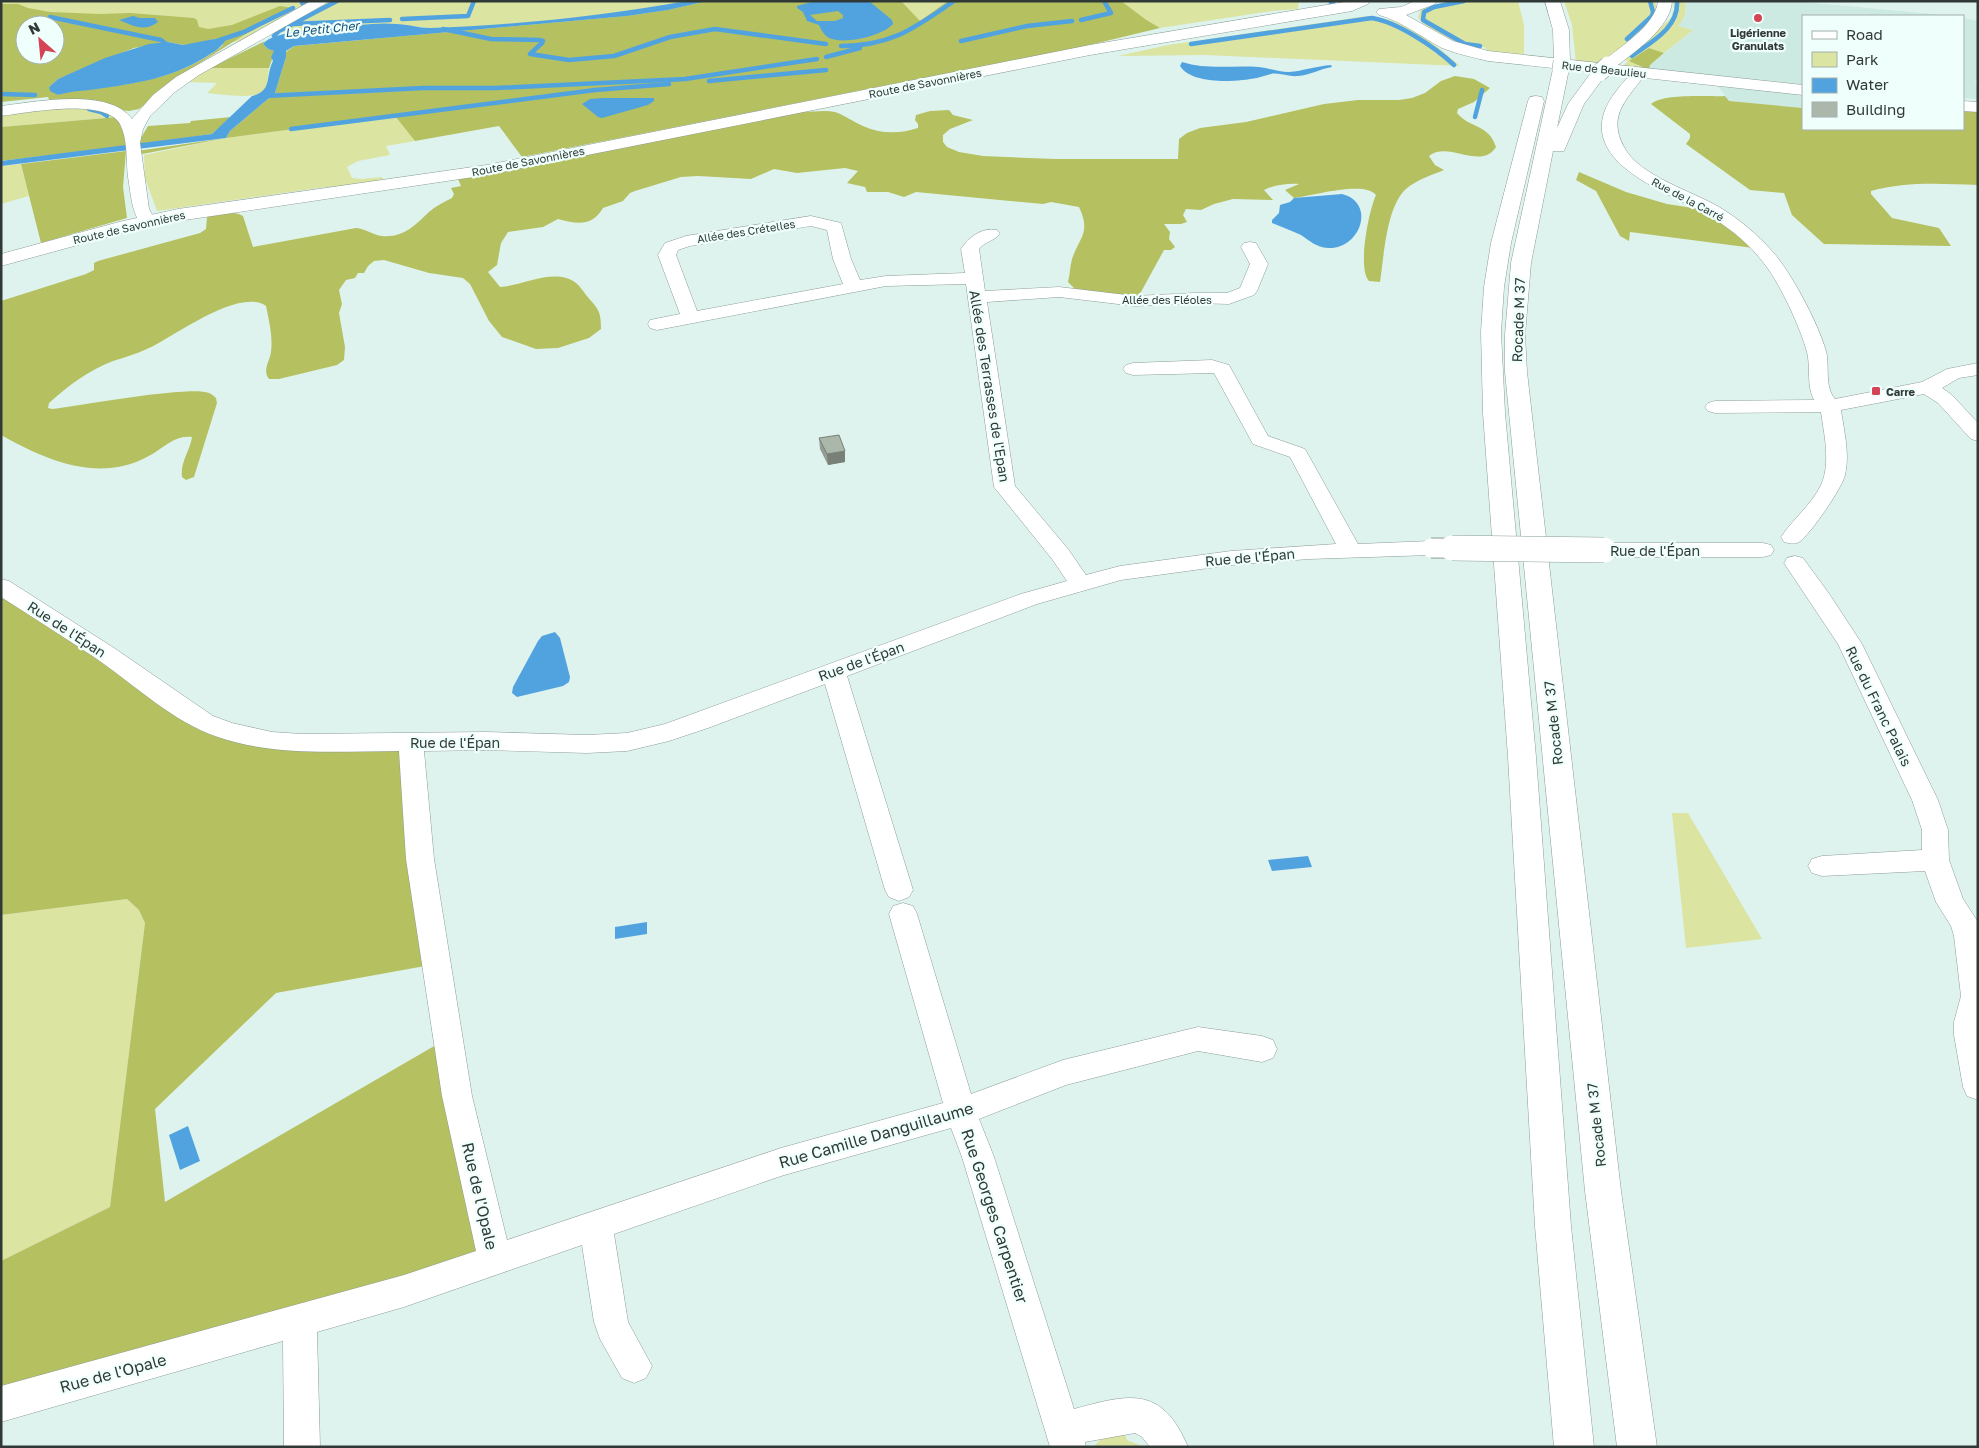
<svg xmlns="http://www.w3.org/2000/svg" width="1979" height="1448" font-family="'Golos Text',sans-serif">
<rect width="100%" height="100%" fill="#dff3ee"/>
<g fill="#cce9e2">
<polygon points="1685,1 1791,1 1954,16 1803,16 1803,88 1649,70 1650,65 1693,30 1677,26 1683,20 1686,12"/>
<polygon points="1963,18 1978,21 1978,77 1975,82 1978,87 1978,99 1963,98"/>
<polygon points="1717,85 1803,93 1803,108 1729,101"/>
</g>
<g fill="#dbe4a1">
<polygon points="1,1 1299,1 1298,9 1272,11 1160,28 1145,19 989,64 605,142 282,73 286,57 427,28 397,24 376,24 282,32 234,42 1,7"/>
<path d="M1450,1H1518L1524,25V59L1488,51L1484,47C1465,47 1428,34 1418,17L1421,9Z"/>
<polygon points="1564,1 1655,1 1657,8 1656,17 1611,58 1597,65 1576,63 1572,25"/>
<path d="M1673,1H1685C1687,12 1685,18 1678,26L1693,30L1664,53L1649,48L1630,61L1649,70L1622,67L1628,61L1625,60L1671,18L1674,9Z"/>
<path d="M1367,16C1406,19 1431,41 1460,66L1205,55L1118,56L1168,45Z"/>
<path d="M210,68H269C268,75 268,85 264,91C257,100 218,94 207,93L217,83L186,82Z"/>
<polygon points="46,108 101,109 118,117 1,127 1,113"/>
<polygon points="395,116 415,141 386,146 390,155 358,161 347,167 352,178 362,179 382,177 384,181 327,188 325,187 157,211 145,178 144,155 226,138"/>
<polygon points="21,164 29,196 1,204 1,166"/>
<polygon points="1672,813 1688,813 1762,939 1686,948"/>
<polygon points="127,899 139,910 145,923 110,1207 1,1261 1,915"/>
<polygon points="1124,1432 1127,1440 1144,1447 1093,1447 1100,1440"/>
</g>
<g fill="#b5c060" fill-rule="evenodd">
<polygon points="707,1 901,1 920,21 948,1 1121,1 1145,19 1160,28 1077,48 522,157 499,126 415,141 395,116 226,138 137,155 137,151 226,138 230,131 275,93 286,57 286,52 294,46 627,16 668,10"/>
<path d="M1,4H18L28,8L50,12L100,14L130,13L194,18L197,20L199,27L208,29L232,25L280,6L293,8L244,35L184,73L139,109L129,111L51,104L48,97L1,102ZM25,25H55V55H25ZM214,39L224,41L222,46C184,75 146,82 100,88C86,90 72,90 58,95L49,87L58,79L134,48L168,42L183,45L196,44Z"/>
<polygon points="265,41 263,44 268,49 275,51 269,68 210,68"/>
<polygon points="1649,48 1664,53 1650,65 1649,70 1629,61"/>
<path d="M1455,76L1474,79L1490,88L1474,102L1458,109L1457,113C1469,128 1489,124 1496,147C1481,171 1448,140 1429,156L1435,165L1444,170C1432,175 1416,180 1406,189C1386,207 1384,257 1380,282L1369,281C1357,269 1369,210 1376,195C1365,180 1311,196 1294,198L1285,190L1299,184C1289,183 1273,185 1264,190L1273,200L1233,199L1214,204L1201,210L1186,209L1183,215L1187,222L1181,224H1164L1170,232L1169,239L1175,247L1171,250H1164L1141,292L1136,296L1075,289L1068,282C1070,274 1070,266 1072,259C1080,236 1091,233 1079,207L1051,202L1043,204L916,192L904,197L888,192H867L865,187L847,183L858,171L845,168L797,173L774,169L751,179L698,176L681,177L635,191L630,193L623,201L603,208C592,227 577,224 558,219L543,227L508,232L501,243L497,265L488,272L500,287C523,286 555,267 576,283C580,286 583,291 586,295C598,309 601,310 601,329L589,338L558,348L536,349L502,337L489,321L470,284L463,278L429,273L384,260L374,261L368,266L364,273H358L355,278L346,280L339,290L342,304L339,313L345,347L344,360L337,365L279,379H269C262,370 270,361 271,352C273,337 269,321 266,306C239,287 175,336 149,348C137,354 125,357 113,361C89,370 68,386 49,403L48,408L52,409C79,406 190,385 209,393C212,394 214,396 216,398L217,403L194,477L186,480L182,477C180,462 190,451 192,437C173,435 162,450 147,457C98,483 46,460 1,435V301L86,274L94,270V263L98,261L200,233L206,229L207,217C219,213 231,210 243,216L253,247L356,228C366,229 373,235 382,236C404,238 415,225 429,212C436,206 444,202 452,198L454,194L451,188L461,186L458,179L803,112C813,112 825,110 835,112C845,115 853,122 863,126C880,134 900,134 918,128V124L915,120L916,115L930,111L949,110L953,115L973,120L950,129L943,135V142L947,147L959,152L983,156L1055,159H1178L1179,139L1187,133L1200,128L1246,122L1324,104L1358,100H1399L1412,98L1425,93L1441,81Z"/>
<path d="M1725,96L1729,101L1803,108V129H1963V110L1978,111V185C1941,184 1907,181 1871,191V194L1892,218L1939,228L1951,246L1824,244L1792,215L1784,193L1750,190L1686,144L1690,138V134L1651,104C1665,93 1706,97 1725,96Z"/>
<polygon points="118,117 126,141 126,146 1,161 1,127"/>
<polygon points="231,117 212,134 140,145 137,140 141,138 148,126 190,123 191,121"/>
<polygon points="126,151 123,187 127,218 41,243 21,164"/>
<polygon points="1579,172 1626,192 1667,204 1713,211 1761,249 1630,232 1629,241 1620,236 1596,191 1576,180"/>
<polygon points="1,586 140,679 248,736 411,742 436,964 276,993 155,1109 165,1202 448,1038 495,1261 1,1404 1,1261 110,1207 145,923 139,910 127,899 1,915"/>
</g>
<g fill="#51a3e0" fill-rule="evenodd">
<path d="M687,1H707L668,10L627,16L294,46L286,51V57L275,93L230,131L226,138L1,166V161L212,134L252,96C273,91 265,76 273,61L271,57L274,51L268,49L263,44C273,31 319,29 335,27C355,26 376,22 396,24C407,24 419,28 430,28C516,25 603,16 687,1Z"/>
<path d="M815,1H869L892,20L893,24C882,36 844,45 829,38C824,35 821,30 819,25L807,21L803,12L797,8V6ZM838,11L843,15V18L835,21H817L810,15Z"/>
<path d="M133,16L140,18H155L158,22C144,33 132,25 119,20Z"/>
<path d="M214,39L225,41C220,49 212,53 204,58C172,78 134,84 97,89C83,91 71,91 58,95L50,91L49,87L58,79L105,58L149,44L168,42L183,45Z"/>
<path d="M1182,62C1207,70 1233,65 1259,67C1269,68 1278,72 1289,72C1303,71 1316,66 1331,65L1332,67C1320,69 1310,75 1298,76C1289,77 1278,72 1271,74C1266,75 1262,77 1257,78C1236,82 1192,85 1180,66Z"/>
<polygon points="603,98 654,98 654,101 648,105 602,118 598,117 582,104 590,99"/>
<path d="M1342,194C1377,203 1360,250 1328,248C1316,247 1310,241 1301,235C1292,231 1282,227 1272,223V220L1279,213L1280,205L1290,202L1294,198Z"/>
<polygon points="555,632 560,638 570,677 569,682 563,686 517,697 512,693 513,687 538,641 542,636"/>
<polygon points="1308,856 1312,867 1272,871 1268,860"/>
<polygon points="647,922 647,934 615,939 615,927"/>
<polygon points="188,1126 200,1161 180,1170 169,1135"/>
</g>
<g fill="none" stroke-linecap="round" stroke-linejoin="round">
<g stroke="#51a3e0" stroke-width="4.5">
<polyline points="1464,1 1434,7 1424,12 1423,20 1465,44 1480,46"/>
<polyline points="302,3 307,1"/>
<polyline points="1331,3 1334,1"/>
<polyline points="50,17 161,40 165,43"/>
<polyline points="402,19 468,16 474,1"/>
<polyline points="1081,20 1111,13 1104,1"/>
<polyline points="292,24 390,20"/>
<polyline points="443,29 491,39 539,40 543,41 542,43 530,54 569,60 614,56 670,37 715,29 826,44"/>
<polyline points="1627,39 1652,16 1653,12 1650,1"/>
<polyline points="217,41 244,32 293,8"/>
<polyline points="961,41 1027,26 1072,21"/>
<polyline points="281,42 274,36 279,31 337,1"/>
<path d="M1191,44L1372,18C1397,22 1435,47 1454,65"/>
<path d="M841,46C892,46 914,28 954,1"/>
<path d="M1632,56C1651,42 1679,28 1677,1"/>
<polyline points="826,57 860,48"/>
<polyline points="709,81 826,70"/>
<polyline points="1,94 35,95"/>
<polyline points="265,96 423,88 496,88 685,79 817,59"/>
<polyline points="89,109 101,112 107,116"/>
<polyline points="1475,117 1482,90"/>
<polyline points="291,129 595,90 669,84"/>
</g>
<g stroke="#8b9d98" stroke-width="1">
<g id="street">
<path d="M311,1H330L199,75L175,92L150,116L143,129L140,143L149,209L156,221L153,225H141C131,210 131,194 128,177C126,161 128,139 120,124C104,97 27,113 1,116V106C35,102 109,87 132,119L153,95L176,77Z"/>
<path d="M1639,69L1644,70L1646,73C1629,98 1606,114 1624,147C1639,176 1692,191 1719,207C1739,219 1757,234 1772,251C1791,272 1818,323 1826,351C1830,367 1824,386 1835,399L1922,382L1947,369L1978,363V375L1959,378L1942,388L1952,395L1978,423V441L1971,439L1938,403L1924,394L1841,410C1844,431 1850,454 1845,475C1843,487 1809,536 1799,542C1794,545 1789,543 1784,542L1781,537C1793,519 1812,504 1821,485C1831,463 1824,434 1821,412L1715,413L1708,411L1705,407L1708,403L1715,401L1814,400C1806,384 1811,368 1807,352C1800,327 1781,286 1766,266C1751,245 1729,227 1706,214C1672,194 1587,167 1604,113C1609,97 1623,83 1634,70Z"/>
<path d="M811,216L841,223L851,259L860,280L886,276L965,273L961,249C969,237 982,227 997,230L1000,234C994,241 984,242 979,249L985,291L1059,287L1135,296L1195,293H1227L1240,288L1250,264L1241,247L1244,243L1250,242L1256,243L1268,264L1257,291L1254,295L1229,304L1195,303L1135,306L1059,297L987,302L1015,486L1068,549L1086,575L1120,566L1231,551L1336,544L1290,457L1253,444L1214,373L1133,375L1126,373L1123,369L1126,365L1133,363L1212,360L1229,365L1268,436L1305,449L1358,544L1431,541L1439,543L1442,548L1439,553L1431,555L1309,559L1231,565L1121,580L1037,604L847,676L913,890L909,897L899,901L889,897L885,890L825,684L708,728L669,741L627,751L587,753L487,750L424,751L434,859L472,1096L507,1240L781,1148L943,1103L889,914L893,906L903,903L913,906L917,914L971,1094L1063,1060L1198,1027L1262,1036L1273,1040L1277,1049L1273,1058L1262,1062L1198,1051L1066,1085L979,1119L994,1157L1074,1409C1129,1394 1162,1385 1188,1447H1150L1142,1437L1135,1433L1085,1442L1086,1447H1050L962,1157L951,1128L781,1176L614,1234L628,1322L652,1366L646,1378L634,1383L622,1378L600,1339L594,1322L582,1245L404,1307L317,1332L320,1447H284L283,1341L1,1422V1386L404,1275L476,1251L442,1096L406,859L399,751C339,751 276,757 218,737C173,722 136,686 97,659C65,638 33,617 1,597V579L9,581L114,648L213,716L232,723L272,732L302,734L487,732L587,735L627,733L665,724L1021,594L1067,581L1052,559L994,487L966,284L886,286L657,330L650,328L648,324L650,320L680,314L658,255L665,243L686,236ZM811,226L827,230L833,259L843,284L697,311L676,255L678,250L690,246Z"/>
<polygon points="1604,543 1763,543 1771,545 1774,550 1771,555 1763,557 1604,557 1596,555 1593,550 1596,545"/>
<polygon points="1795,556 1803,558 1830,595 1862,644 1938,800 1948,830 1949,860 1963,899 1978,922 1978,1100 1967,1096 1963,1087 1954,1035 1954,1022 1961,996 1954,936 1951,926 1936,902 1925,871 1822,876 1812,873 1808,866 1812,859 1822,856 1922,850 1922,830 1912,800 1838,644 1784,563 1787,558"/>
</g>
</g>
<g stroke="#8b9d98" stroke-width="1">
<g id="secondary">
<polygon points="1350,1 1370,1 1368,4 1352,11 1090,55 487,175 178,221 129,231 1,266 1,254 119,222 178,209 487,165 1090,45"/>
<path d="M1415,1H1437L1435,4L1406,15L1453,41L1488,51L1803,85V95L1488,61C1472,57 1457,54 1442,48C1421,37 1402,21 1379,15L1376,12L1379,9L1401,7Z"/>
<polygon points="1963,101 1978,102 1978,112 1963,111"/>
</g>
</g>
<g stroke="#8b9d98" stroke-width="1">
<g id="highway">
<polygon points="1545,1 1560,1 1569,30 1570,61 1565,65 1569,69 1557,128 1568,104 1593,70 1605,70 1607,73 1584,104 1564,151 1553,151 1531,263 1525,335 1527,372 1621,1191 1657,1447 1617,1447 1585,1191 1505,372 1505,335 1511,263 1553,69 1558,65 1554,61 1553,30"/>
<path d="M1658,1H1672C1671,28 1633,53 1614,68H1602L1600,65L1602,62C1620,47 1656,25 1658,1Z"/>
<polygon points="1536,96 1542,97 1544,101 1511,243 1504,287 1501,332 1505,413 1536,757 1571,1226 1594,1447 1554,1447 1535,1226 1508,757 1483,413 1481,332 1484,287 1491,243 1528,101 1530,97"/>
</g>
</g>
<use href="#street" fill="#fff" fill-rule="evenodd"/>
<use href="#secondary" fill="#fff" fill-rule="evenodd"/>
<use href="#highway" fill="#fff" fill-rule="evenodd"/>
<g stroke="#8b9d98" stroke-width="21" stroke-linecap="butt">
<polyline id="street-bridge-far1" points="1431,548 1560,549"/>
</g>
<g stroke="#8b9d98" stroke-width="26" stroke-linecap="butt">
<polyline id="street-bridge" points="1452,548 1604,550"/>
</g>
<g stroke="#8b9d98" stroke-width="18" stroke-linecap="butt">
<g id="highway-bridge">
<polyline points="1561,69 1562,61"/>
<polyline points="1599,73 1608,65"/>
</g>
</g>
<use href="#street-bridge-far1" stroke="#fff" stroke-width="19"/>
<use href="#street-bridge" stroke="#fff" stroke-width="25"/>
<use href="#highway-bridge" stroke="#fff" stroke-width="17"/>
</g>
<polygon fill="#939d93" points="819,438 845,451 845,462 828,465 820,449"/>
<polygon fill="#788078" points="845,451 845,462 828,465 827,454"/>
<polygon fill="#abb7ab" stroke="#788078" points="839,435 845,451 827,454 819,438"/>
<g fill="#d44456" stroke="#effffb" stroke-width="2">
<circle cx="1758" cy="18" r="5"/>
<rect x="1871" y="386" width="10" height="10" rx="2.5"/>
</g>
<g text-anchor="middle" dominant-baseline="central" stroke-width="4.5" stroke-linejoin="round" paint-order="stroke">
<g font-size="11" font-weight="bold" fill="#313937" stroke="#effffb">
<text x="1758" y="32">Ligérienne<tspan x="1758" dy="13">Granulats</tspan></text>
<text x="1886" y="391" text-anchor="start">Carre</text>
</g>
<g font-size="11" fill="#313937" stroke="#effffb">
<text transform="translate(1604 69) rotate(6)">Rue de Beaulieu</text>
<text transform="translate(925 83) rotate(-11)">Route de Savonnières</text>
<text transform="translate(528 161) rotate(-11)">Route de Savonnières</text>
<text transform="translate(1688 199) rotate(28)">Rue de la Carré</text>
<text transform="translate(129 227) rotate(-13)">Route de Savonnières</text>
<text transform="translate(746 231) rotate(-9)">Allée des Crételles</text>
<text x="1167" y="299">Allée des Fléoles</text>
</g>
<g font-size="12" font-style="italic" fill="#104e76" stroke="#effffb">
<text transform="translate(322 29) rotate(-6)">Le Petit Cher</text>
</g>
<g font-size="14" fill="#313937" stroke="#effffb">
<text transform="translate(1518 320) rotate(-88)">Rocade M 37</text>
<text transform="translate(990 386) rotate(81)">Allée des Terrasses de l'Epan</text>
<text x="1655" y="550">Rue de l'Épan</text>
<text transform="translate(1250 557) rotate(-5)">Rue de l'Épan</text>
<text transform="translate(67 629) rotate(33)">Rue de l'Épan</text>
<text transform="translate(861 661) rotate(-20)">Rue de l'Épan</text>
<text transform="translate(1879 706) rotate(64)">Rue du Franc Palais</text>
<text transform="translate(1553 723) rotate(-96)">Rocade M 37</text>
<text x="455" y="742">Rue de l'Épan</text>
<text transform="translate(1596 1125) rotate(-96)">Rocade M 37</text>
</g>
<g font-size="16" fill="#313937" stroke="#effffb">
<text transform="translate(876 1135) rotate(-16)">Rue Camille Danguillaume</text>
<text transform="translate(480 1196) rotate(77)">Rue de l'Opale</text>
<text transform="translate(995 1216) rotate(72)">Rue Georges Carpentier</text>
<text transform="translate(113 1373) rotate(-15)">Rue de l'Opale</text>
</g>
</g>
<rect width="1979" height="1448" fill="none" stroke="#313937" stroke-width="5"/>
<rect x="1802" y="15" width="162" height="115" fill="#effffb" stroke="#a3b0ad"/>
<rect x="1812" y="31" width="25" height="8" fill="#ffffff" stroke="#a3b0ad"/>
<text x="1846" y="40" font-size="15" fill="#313937">Road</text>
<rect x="1812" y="52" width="25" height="15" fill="#dbe4a1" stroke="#a3b0ad"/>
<text x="1846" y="65" font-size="15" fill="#313937">Park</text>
<rect x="1812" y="78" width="25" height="15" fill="#51a3e0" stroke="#a3b0ad"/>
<text x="1846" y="90" font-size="15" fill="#313937">Water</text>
<rect x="1812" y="102" width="25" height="15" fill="#abb7ab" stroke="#a3b0ad"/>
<text x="1846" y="115" font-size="15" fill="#313937">Building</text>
<g transform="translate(40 40) rotate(333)"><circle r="24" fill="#effffb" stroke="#a3b0ad"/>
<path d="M0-4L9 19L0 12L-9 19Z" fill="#d44456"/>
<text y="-8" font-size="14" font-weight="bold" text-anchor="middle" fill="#313937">N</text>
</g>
</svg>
